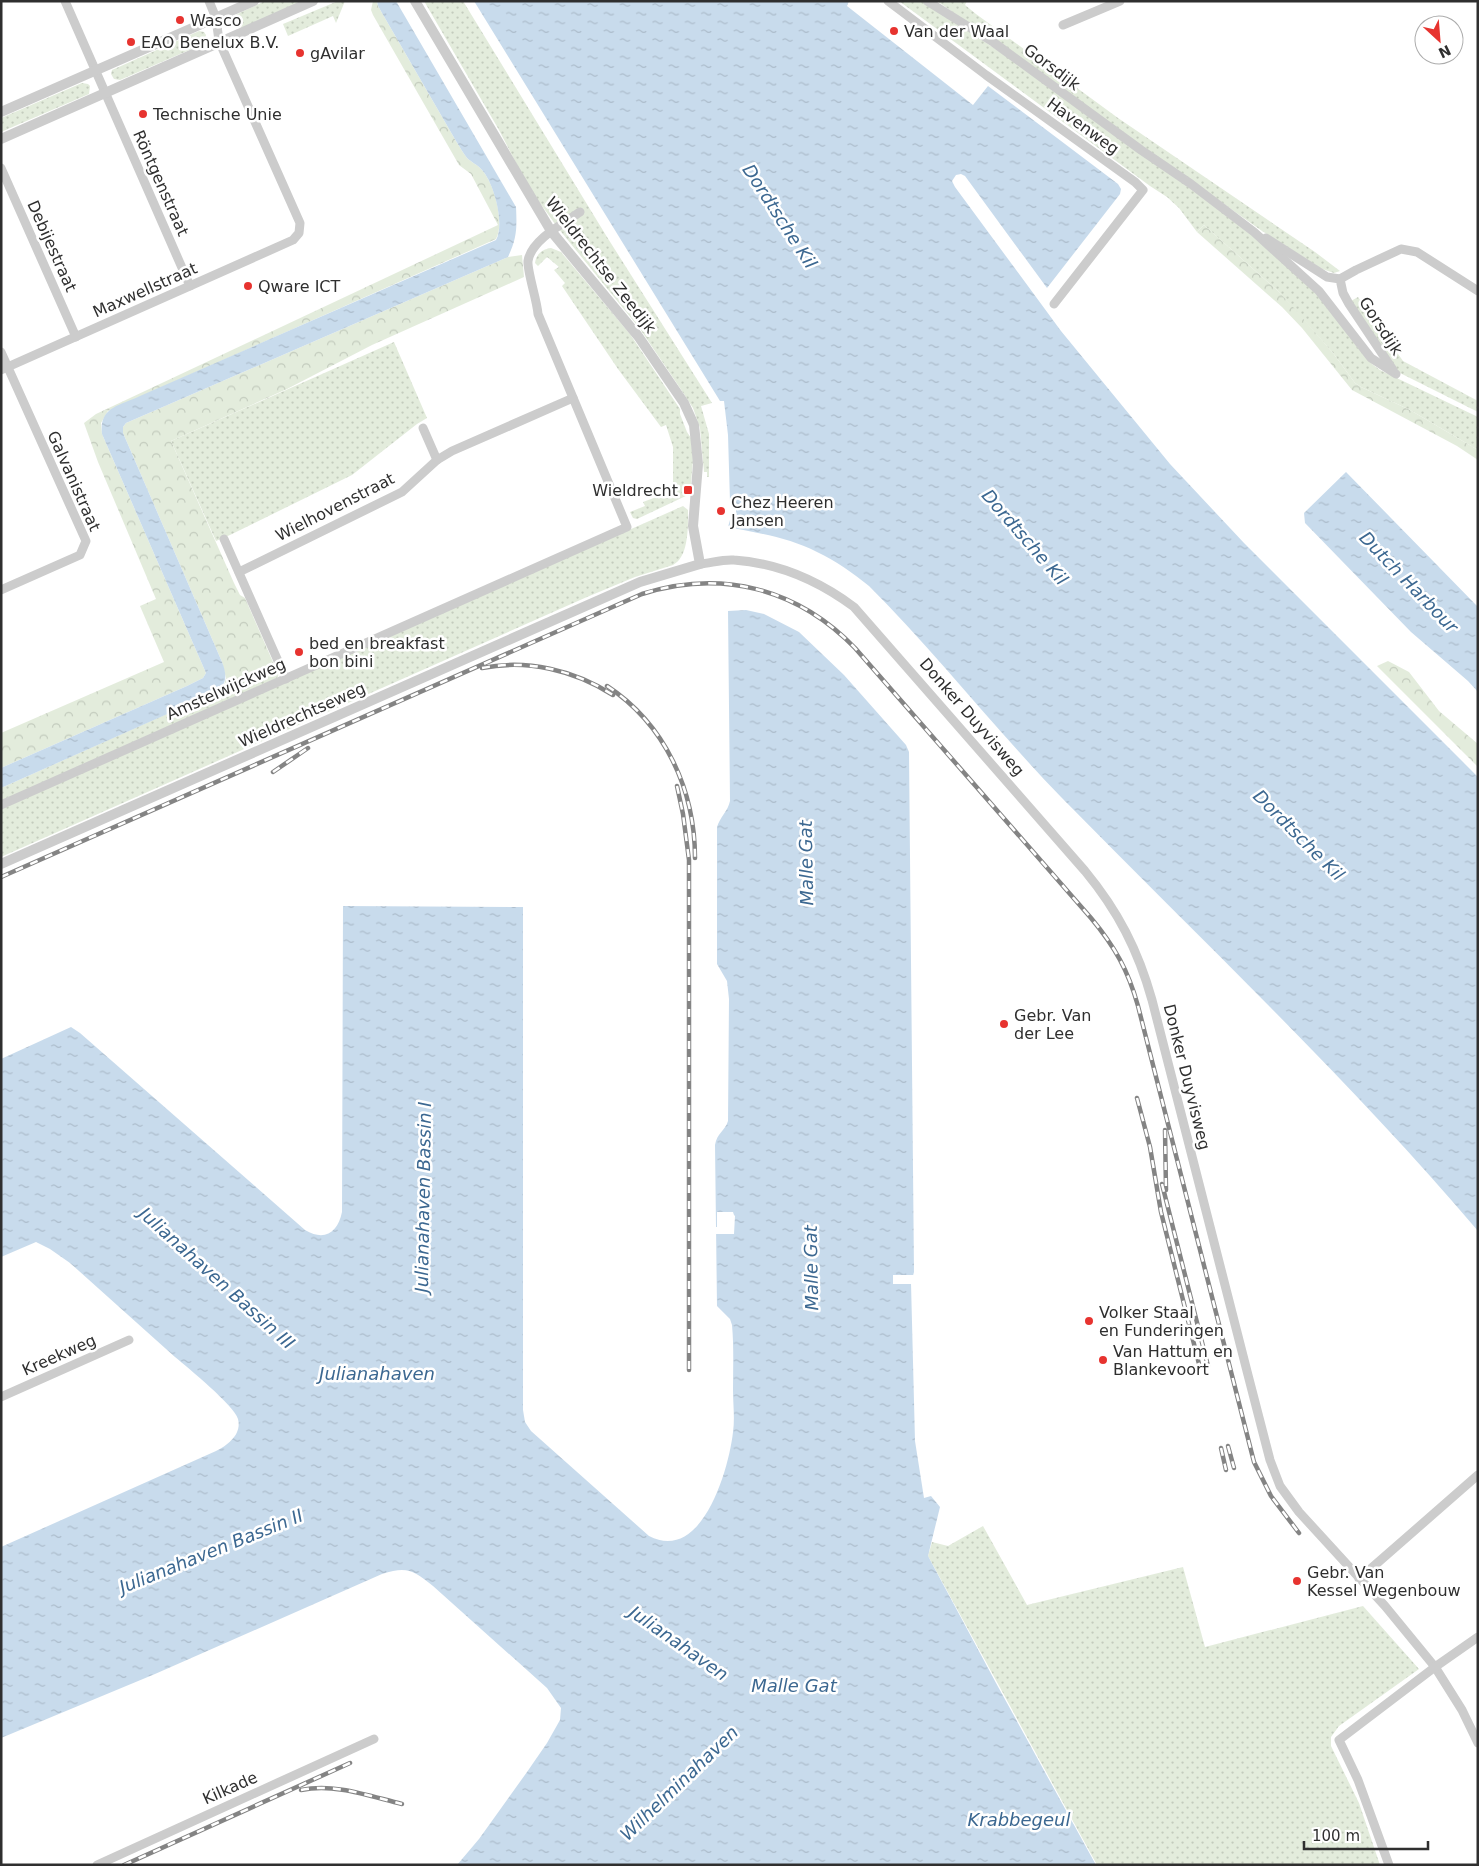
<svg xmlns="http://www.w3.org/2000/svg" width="1479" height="1866" font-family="'DejaVu Sans',sans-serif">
<defs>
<pattern id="grass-dots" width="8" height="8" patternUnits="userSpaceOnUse" patternTransform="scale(1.25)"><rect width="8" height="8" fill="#e3ecdc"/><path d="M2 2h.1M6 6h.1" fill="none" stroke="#c3cbbd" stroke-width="1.8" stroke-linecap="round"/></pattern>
<pattern id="forest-crowns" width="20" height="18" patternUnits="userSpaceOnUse" patternTransform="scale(1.25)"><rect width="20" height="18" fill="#e3ecdc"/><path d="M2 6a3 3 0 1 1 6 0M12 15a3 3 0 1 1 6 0" fill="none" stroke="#c3cbbd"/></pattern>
<pattern id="water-ripples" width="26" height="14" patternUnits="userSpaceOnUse" patternTransform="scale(1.25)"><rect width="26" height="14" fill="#c8dbec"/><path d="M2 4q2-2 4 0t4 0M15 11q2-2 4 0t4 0" fill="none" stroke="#acbccb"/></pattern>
</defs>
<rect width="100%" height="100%" fill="#fff"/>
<g fill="url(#grass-dots)">
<polygon points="265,1 303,1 243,28 234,26 231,22 233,16"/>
<polygon points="338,1 345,1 336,23 333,16 288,36 283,24"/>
<polygon points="424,1 463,1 607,237 712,403 701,406 709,434 709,477 707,477 707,472 704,472 700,428 693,408 680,388 640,329 558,228 529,188 499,130"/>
<polygon points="899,1 921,1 957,23 1016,63 1246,226 1320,297 1372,364 1380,370 1478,417 1478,450 1410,410 1361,387 1355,383 1333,353 1278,291 1204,225 1197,232 1179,208 1167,197 1150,186"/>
<polygon points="937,1 967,1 965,5 976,14 1118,118 1315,252 1340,271 1334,273 1322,269 1262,231"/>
<polygon points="199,31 204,32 206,35 205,41 201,45 120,80 114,79 111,74 112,70"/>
<polygon points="82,83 88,84 90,86 89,94 1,132 1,118"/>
<path d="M551,248L561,252L630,334L680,409V414L687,432L691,438L693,460L690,494L637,519L633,518L630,512L645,506L643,502L667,493L673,489V447L666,425L661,427L618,369L562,286L565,283L554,270L559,267L547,257L538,266L535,263C536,254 543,249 551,248Z"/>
<polygon points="1358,297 1403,361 1478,401 1478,412 1396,371 1351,301"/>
<polygon points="394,342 427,418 417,424 352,475 230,535 216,541 171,441"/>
<path d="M683,506L688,510C688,526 689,557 673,565L635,577L587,597L1,857V809Z"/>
<polygon points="273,662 279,674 277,678 1,801 1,788 218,691 224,685 226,678 241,677"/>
<polygon points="983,1526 1027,1605 1183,1567 1205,1647 1363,1606 1419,1669 1339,1726 1331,1737 1331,1746 1359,1803 1380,1865 1097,1865 928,1556 932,1542 948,1546"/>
</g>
<g fill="url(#forest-crowns)">
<path d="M373,1H377L378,6L456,141C460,147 463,153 467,158C471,162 478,165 482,170C494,183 505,223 496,239L108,411L101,423L102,434L206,673L203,678L187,686L1,768V733L164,662L140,606L156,599L98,462L84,423L96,414L498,225L471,174L459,165L455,158L373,15L371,10Z"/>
<polygon points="1204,225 1278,291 1293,307 1333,353 1355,383 1361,387 1410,410 1478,450 1478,460 1457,446 1352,390 1302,328 1282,307 1197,232"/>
<polygon points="522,255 524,277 372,345 287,389 171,441 234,583 240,595 245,598 273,662 241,677 226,678 222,662 123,433 123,427 126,423 508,257"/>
<polygon points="1388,661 1409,672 1439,711 1478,744 1478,767 1377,666"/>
</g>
<g fill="url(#water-ripples)">
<path d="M377,1H396L516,207C517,228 517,238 508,257L126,423L123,427V433L222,662C231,685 221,689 201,699L1,788V768L187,686L203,678L206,673L102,434C99,407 119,406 140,396L496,240C505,224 494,183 482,170C478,165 471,162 467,158C463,153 460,147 456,141L378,6Z"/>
<path d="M474,1H849L847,6L973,105L988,86L1118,184L1121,189L1120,194L1047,288L965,176L961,174L956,175L952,181L955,187L1061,331L1170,464L1244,543L1478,777V1231C1348,1078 1201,940 1061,797C995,729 936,653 869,586C853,573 836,561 817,552C790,538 758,533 728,527L730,520L736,514V506L730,502L728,435L724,401H720Z"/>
<polygon points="1346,472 1478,607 1478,692 1468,681 1411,632 1305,523 1304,513"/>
<path d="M746,610L764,614L799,632L844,675L906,745L909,752L914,1272L911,1283L915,1441L924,1498L931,1496L940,1507L928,1556L996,1683L1096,1865H457L479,1839L527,1772L547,1743L560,1720L561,1708L547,1688L433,1586C413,1570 407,1566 382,1574L155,1674L1,1738V1547L216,1451C228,1445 242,1434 238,1419C234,1405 188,1368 175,1357C140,1326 105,1294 70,1263L50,1249L36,1242L1,1257V1059L71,1027L80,1033L305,1230C325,1242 338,1232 342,1212L343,906L523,907V1410L525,1422L531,1431L649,1536C702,1564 729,1469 733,1432C735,1418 733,1404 733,1390C733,1369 734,1347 732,1325L730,1319L717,1306L715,1145C717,1133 725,1131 728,1121L729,999L727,981L717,964V827C720,817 728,811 730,801L728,611Z"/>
</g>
<g fill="#fff">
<polygon points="717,1212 733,1212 734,1215 735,1216 734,1234 714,1234 714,1227 717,1227"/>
<polygon points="893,1275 916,1275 914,1284 893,1284"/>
</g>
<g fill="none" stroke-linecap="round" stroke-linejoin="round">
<g stroke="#ccc" stroke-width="9">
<polyline points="65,1 190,286"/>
<polyline points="888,1 986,75 1135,182 1143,190 1054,304"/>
<polyline points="927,1 993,42 1141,150 1191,184 1254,232 1319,291 1371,358 1396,374"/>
<polyline points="1063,25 1120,1"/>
<polyline points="1,168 76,337"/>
<polyline points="1266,238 1327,277 1340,279 1343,293 1349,304 1393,370"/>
<polyline points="1340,279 1356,270 1401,249 1417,252 1478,291"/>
<polyline points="1,352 86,541 80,555 1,590"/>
<polyline points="1,370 293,240 299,233 300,223 219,41 216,18 209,1"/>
<polyline points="423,428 437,460"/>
<polyline points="224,539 286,679"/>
<path d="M700,564C711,563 723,559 734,560C778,563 819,581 854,607L1085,871C1118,911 1138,950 1152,1000L1248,1375L1270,1460L1280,1486L1299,1512L1385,1606L1435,1667L1462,1710L1478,1743"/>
<polyline points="239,572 402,492 437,460 452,451 573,398"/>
<path d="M1,805L627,527L538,314C537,300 527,271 528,261C531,240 564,223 580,212"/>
<polyline points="1,1397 129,1340"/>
<polyline points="1359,1579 1478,1475"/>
<polyline points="97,1865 374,1739"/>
<polyline points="1389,1865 1358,1780 1339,1740 1435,1667 1478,1637"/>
</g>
<g stroke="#ccc" stroke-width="10">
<polyline points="1,112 254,1"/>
<polyline points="1,139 313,1"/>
<polyline points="1,864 640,582 700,564 693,526 698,464 696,444 694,425 684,403 638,336 551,231 415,1"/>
</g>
<g stroke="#848484" stroke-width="4.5">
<g id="rail">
<path d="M482,668C527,659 574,670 613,695"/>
<path d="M607,686C665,724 695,790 695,858"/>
<polyline points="273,772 308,748"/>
<polyline points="677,786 683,814 689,860 689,1370"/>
<path d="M1,877L642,594C721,569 797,588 855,648L1091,918C1115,947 1128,970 1138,1006L1254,1462L1271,1496L1299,1533"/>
<polyline points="1137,1098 1150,1147 1161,1212 1200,1368"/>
<polyline points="1165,1130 1166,1190"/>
<polyline points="1162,1184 1208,1366"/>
<polyline points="1228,1446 1234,1468"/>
<polyline points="1221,1448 1226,1470"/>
<path d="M301,1790C335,1783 369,1796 402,1804"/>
<polyline points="124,1865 350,1763"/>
</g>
</g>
<use href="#rail" stroke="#fff" stroke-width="2.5" stroke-dasharray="8" stroke-linecap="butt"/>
</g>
<g fill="#e7332f" stroke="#fff" stroke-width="2">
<circle cx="180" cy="20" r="5"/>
<circle cx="894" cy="31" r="5"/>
<circle cx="131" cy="42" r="5"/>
<circle cx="300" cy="53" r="5"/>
<circle cx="143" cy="114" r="5"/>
<circle cx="248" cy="286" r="5"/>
<rect x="683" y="485" width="10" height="10" rx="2.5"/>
<circle cx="721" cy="511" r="5"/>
<circle cx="299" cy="652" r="5"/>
<circle cx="1004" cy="1024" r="5"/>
<circle cx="1089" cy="1321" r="5"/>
<circle cx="1103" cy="1360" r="5"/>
<circle cx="1297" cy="1581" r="5"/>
</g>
<g text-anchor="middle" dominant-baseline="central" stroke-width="5" stroke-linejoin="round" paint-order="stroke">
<g font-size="16" fill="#2f2f2f" stroke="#fff" text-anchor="start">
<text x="190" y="20">Wasco</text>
<text x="904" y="31">Van der Waal</text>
<text x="141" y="42">EAO Benelux B.V.</text>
<text x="310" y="53">gAvilar</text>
<text x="153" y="114">Technische Unie</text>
<text x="258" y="286">Qware ICT</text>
<text x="678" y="490" text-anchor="end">Wieldrecht</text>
<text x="731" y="502">Chez Heeren<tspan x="731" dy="18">Jansen</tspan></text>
<text x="309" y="643">bed en breakfast<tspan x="309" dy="18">bon bini</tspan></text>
<text x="1014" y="1015">Gebr. Van<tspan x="1014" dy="18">der Lee</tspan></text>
<text x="1099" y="1312">Volker Staal<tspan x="1099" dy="18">en Funderingen</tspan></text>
<text x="1113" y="1351">Van Hattum en<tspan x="1113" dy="18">Blankevoort</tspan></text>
<text x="1307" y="1572">Gebr. Van<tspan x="1307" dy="18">Kessel Wegenbouw</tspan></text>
</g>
<g font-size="16" fill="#2f2f2f" stroke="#fff">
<text transform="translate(1052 67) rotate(37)">Gorsdijk</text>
<text transform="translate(1083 126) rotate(36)">Havenweg</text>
<text transform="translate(161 183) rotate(66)">Röntgenstraat</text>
<text transform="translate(52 246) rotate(66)">Debijestraat</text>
<text transform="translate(601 265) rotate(52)">Wieldrechtse Zeedijk</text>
<text transform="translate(145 290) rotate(-24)">Maxwellstraat</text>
<text transform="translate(1381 326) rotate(57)">Gorsdijk</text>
<text transform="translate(74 481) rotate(66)">Galvanistraat</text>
<text transform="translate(335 507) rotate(-27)">Wielhovenstraat</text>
<text transform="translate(226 689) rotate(-24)">Amstelwijckweg</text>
<text transform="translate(302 715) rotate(-24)">Wieldrechtseweg</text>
<text transform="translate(972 717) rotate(49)">Donker Duyvisweg</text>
<text transform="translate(1187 1077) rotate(76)">Donker Duyvisweg</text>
<text transform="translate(59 1355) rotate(-24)">Kreekweg</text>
<text transform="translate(230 1788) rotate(-24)">Kilkade</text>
</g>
<g font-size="18" font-style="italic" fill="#3c6891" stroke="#fff">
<text transform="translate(780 216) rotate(57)">Dordtsche Kil</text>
<text transform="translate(1025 537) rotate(49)">Dordtsche Kil</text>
<text transform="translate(1409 582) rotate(46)">Dutch Harbour</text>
<text transform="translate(1299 835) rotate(45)">Dordtsche Kil</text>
<text transform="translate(806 863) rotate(-91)">Malle Gat</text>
<text transform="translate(423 1197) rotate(-89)">Julianahaven Bassin I</text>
<text transform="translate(811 1268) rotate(-91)">Malle Gat</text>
<text transform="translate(217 1278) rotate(42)">Julianahaven Bassin III</text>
<text x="377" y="1373">Julianahaven</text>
<text transform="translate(211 1551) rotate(-22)">Julianahaven Bassin II</text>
<text transform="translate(679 1643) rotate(35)">Julianahaven</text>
<text x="794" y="1685">Malle Gat</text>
<text transform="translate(679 1783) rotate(-44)">Wilhelminahaven</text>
<text x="1019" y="1819">Krabbegeul</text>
</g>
</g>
<rect width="1479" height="1866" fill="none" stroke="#2f2f2f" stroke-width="5"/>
<g transform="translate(1439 40) rotate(154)"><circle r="24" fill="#ffffff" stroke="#acacac"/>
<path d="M0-4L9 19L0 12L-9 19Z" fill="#e7332f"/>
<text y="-8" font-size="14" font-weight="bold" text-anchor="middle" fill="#2f2f2f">N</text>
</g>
<path d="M1304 1841v8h124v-8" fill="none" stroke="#2f2f2f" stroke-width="2.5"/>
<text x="1312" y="1841" font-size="15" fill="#2f2f2f" stroke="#ffffff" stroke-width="4" paint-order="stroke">100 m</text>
</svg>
